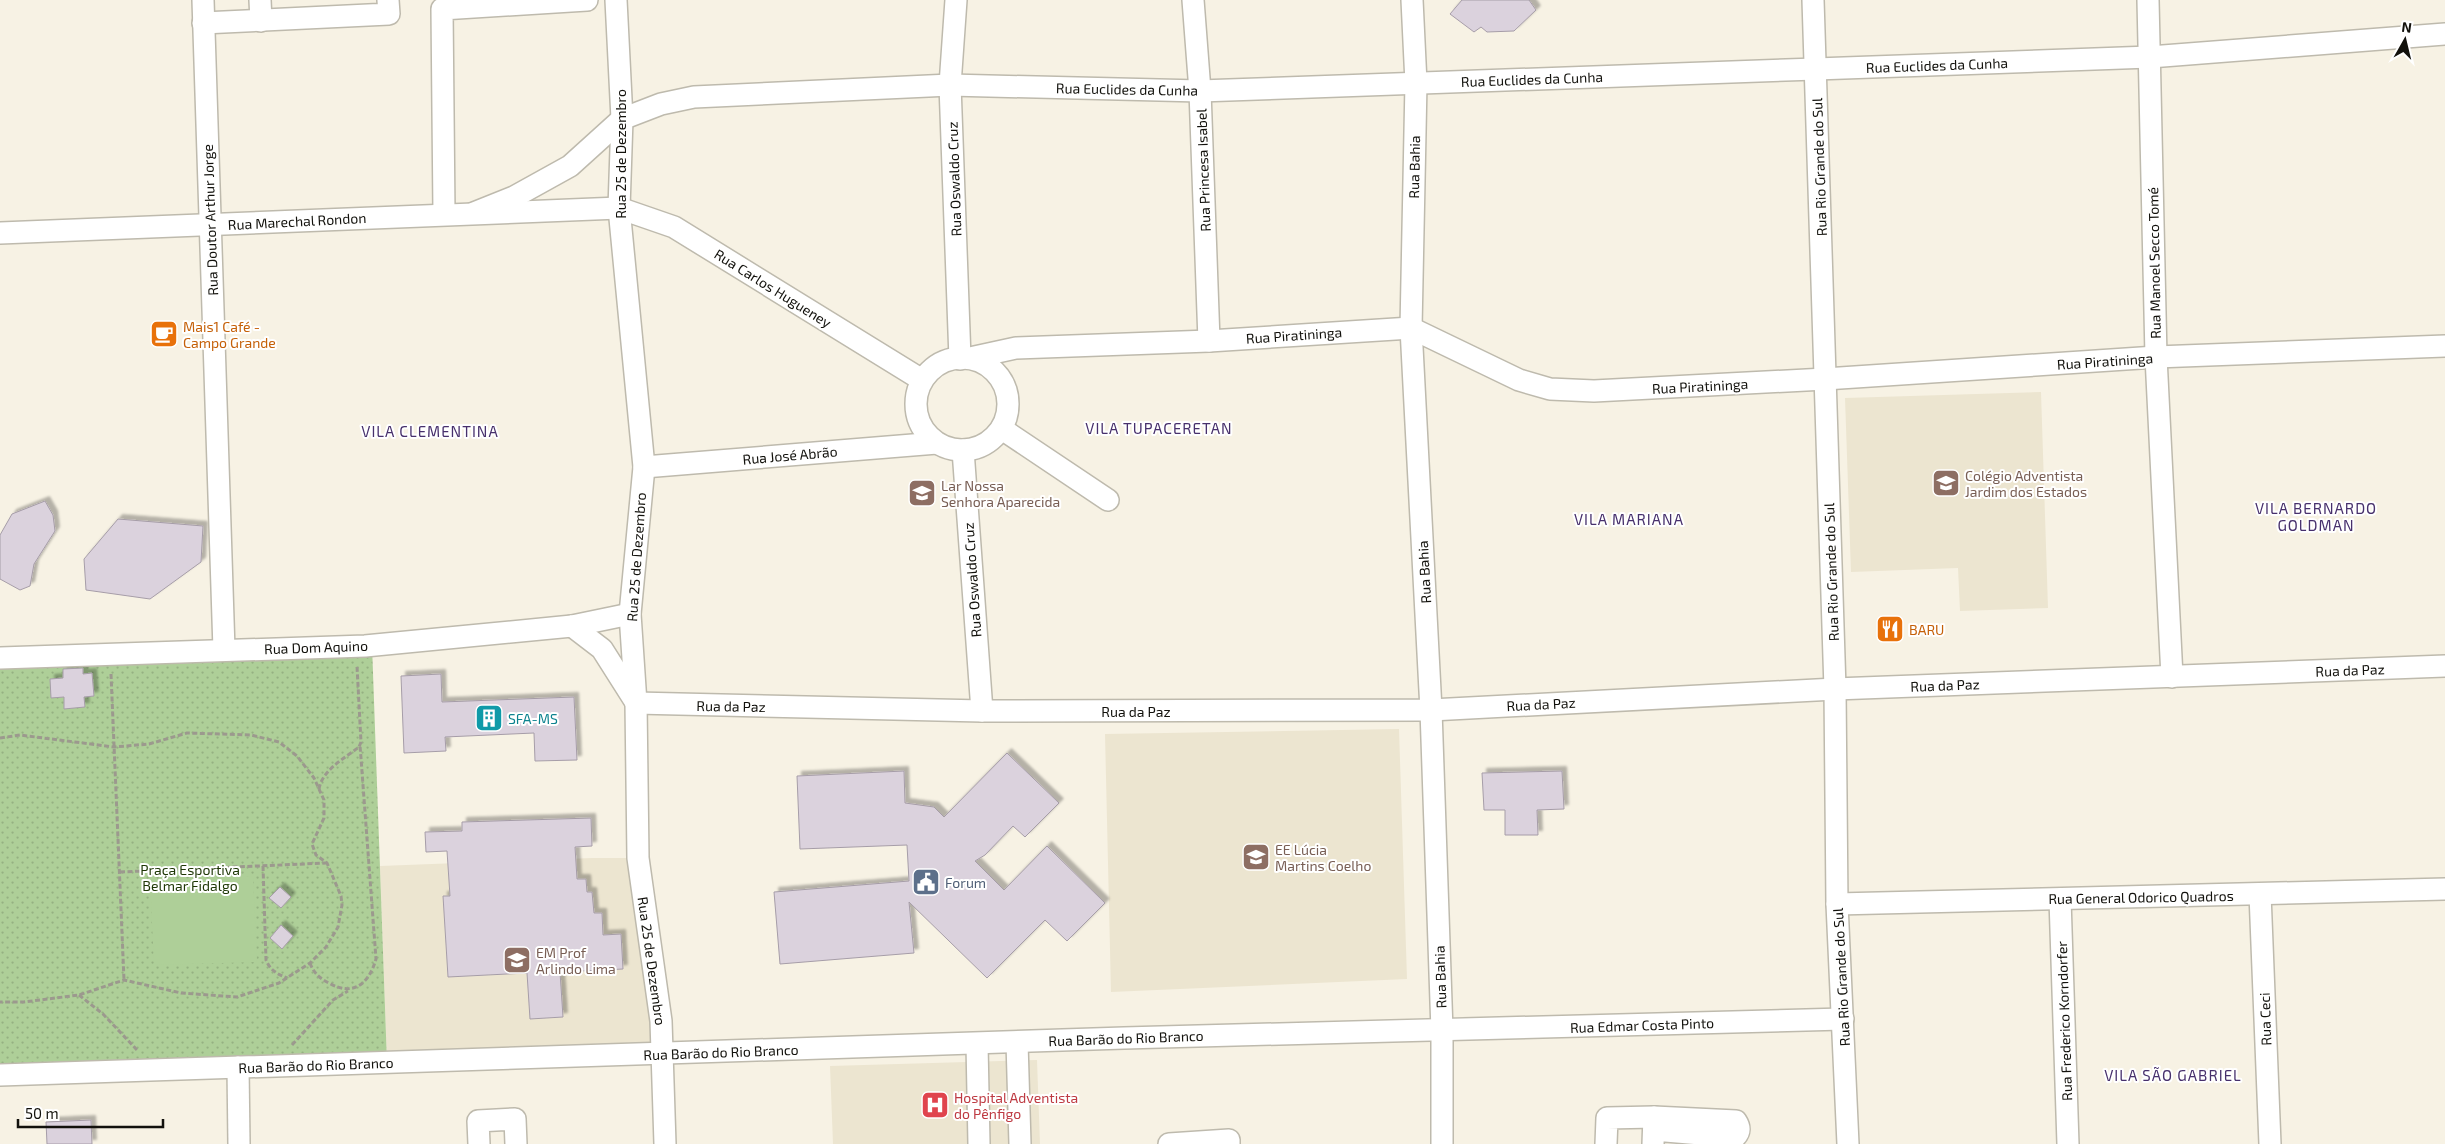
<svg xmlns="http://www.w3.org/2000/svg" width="2445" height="1144" font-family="'Exo 2',sans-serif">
<defs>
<pattern id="grass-dots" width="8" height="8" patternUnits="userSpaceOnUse" patternTransform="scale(1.25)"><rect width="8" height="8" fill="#aecf98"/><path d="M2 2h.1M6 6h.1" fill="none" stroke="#95b182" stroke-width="1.8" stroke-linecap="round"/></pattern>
<filter id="shadow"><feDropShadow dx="4.5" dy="-4.5" stdDeviation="1" flood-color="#0004"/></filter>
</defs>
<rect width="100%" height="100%" fill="#f7f2e4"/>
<g fill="#ece5d0">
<polygon points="2041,392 2048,608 1960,611 1958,568 1851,572 1845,398"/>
<polygon points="1399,729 1407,979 1111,992 1105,734"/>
<polygon points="592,858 638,858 662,1054 387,1063 380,866"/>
<polygon points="1037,1060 1040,1144 833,1144 830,1066"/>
</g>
<polygon fill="url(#grass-dots)" points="372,645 387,1063 0,1075 0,659"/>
<polygon fill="#aecf98" points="253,876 257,962 154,965 150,880"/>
<g fill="#dbd2dd" stroke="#a69da8" filter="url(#shadow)">
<polygon points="1462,0 1529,0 1536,10 1514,31 1487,32 1481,27 1474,32 1450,14"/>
<polygon points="45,501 53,515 55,531 34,564 30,586 20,590 0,579 0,535 12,514"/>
<polygon points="118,519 203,526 201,562 150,599 86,590 84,559"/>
<polygon points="83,668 83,674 92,673 94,696 84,697 85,707 64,709 64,697 51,698 50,679 63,678 63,669"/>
<polygon points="441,674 442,702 574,697 577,760 535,761 534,733 445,737 446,751 404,753 401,676"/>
<polygon points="1007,753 1059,803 1025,837 1013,826 985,855 975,861 1004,890 1047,846 1105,903 1067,941 1045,920 987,978 909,902 914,953 780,964 774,892 909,881 907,845 800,849 797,776 904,771 905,803 934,807 944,817"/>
<polygon points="1562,771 1564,809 1537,810 1538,835 1505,835 1505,810 1484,810 1482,773"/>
<polygon points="591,818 592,846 575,847 577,879 586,879 587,892 592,892 594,913 602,913 603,935 621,934 623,969 560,972 563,1017 530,1019 527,973 448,977 443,896 450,896 447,851 426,852 425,832 462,831 462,822"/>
<polygon points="280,887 291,897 281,908 269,898"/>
<polygon points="281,925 293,936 282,949 270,938"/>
<polygon points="91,1120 92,1144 47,1144 46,1122"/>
</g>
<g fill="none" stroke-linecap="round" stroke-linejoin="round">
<g stroke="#bebaad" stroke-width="24">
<g id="minor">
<polyline points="203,0 224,650"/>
<polyline points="260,0 261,21"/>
<polyline points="616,0 622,119 619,208 644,467 630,614 636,703 638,858 661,1021 665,1144"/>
<polyline points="956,0 950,85 960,359"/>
<polyline points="1193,0 1200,91 1209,341"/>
<polyline points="1412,0 1416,83 1411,328 1431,710 1442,1031 1442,1144"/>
<polyline points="1813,0 1835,689 1837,904 1848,1144"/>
<polyline points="2148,0 2156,357 2172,677"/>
<polyline points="203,23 389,14 388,0"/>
<polyline points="474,213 514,197 570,166 622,119 661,104 694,97 950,85 1200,91 1816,69 2150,57 2445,34"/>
<polyline points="444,214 442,9 587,0"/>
<polyline points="0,233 619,208 674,227 922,380"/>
<polyline points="970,358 1016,348 1209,341 1411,328 1519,380 1550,389 1594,391 1825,379 2156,357 2445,346"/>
<circle cx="962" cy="404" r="46"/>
<polyline points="1002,429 1108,500"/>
<polyline points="963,450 982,711"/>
<polyline points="644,467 937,443"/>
<polyline points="572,626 602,649 635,701"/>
<polyline points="0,658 365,646 572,626 630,614"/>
<polyline points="636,703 982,711 1431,710 1835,689 2445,666"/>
<polyline points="2260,894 2270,1144"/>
<polyline points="2060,899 2068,1144"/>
<polyline points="1837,904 2445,889"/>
<polyline points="1017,1042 1020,1144"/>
<polyline points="977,1044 979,1144"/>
<polyline points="238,1067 239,1144"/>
<polyline points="0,1075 1124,1038 1843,1019"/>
<polyline points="479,1144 478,1121 515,1119 516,1144"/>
<polyline points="1169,1144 1229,1140 1229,1144"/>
<polyline points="1606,1144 1607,1118 1654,1117"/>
<path d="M1653,1144L1654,1117L1736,1121C1740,1127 1740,1132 1735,1137L1654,1130"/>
</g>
</g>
<g stroke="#9c998e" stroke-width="3" stroke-dasharray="5 2.5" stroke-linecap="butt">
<polyline points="111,674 124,980"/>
<polyline points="0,738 20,735 114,747 149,744 187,733 251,735 279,742 297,756 314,778 324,800 324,818 312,844 316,855 327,863 341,896 342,905 338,927 326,947 310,963 279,983 237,997 181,993 124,980 79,995 24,1002 0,1002"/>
<path d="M319,789C322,770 345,758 359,747L361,742L357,666"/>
<path d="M263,866L266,960C270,970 277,974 287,978"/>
<polyline points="120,872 326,863"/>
<path d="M310,963C313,972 320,979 329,983C353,997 369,984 376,959L360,745"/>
<polyline points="79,995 103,1014 138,1051"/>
<polyline points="292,1045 333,1000 348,991"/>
</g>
<use href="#minor" stroke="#fff" stroke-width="21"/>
</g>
<defs>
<g id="cafe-square" transform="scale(1.4375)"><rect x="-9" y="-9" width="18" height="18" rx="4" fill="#e8710a" stroke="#fff"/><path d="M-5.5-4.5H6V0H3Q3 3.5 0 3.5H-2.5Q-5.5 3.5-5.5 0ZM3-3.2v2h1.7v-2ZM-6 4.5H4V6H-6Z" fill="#fff"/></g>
<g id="school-square" transform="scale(1.4375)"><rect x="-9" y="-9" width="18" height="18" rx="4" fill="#8d6e63" stroke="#fff"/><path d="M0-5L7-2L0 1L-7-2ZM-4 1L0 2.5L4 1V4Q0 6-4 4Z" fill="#fff"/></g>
<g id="restaurant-square" transform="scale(1.4375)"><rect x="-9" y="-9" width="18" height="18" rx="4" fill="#e8710a" stroke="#fff"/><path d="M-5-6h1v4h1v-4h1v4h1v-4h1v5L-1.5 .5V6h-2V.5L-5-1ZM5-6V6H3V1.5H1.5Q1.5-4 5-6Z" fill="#fff"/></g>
<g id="building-square" transform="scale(1.4375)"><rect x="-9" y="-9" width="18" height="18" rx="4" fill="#0f9aa8" stroke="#fff"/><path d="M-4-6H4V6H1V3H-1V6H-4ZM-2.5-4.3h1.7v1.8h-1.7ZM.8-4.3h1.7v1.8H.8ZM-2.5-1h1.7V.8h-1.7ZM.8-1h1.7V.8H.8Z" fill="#fff"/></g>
<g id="civic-square" transform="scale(1.4375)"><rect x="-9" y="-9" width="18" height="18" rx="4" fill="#5c6f8a" stroke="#fff"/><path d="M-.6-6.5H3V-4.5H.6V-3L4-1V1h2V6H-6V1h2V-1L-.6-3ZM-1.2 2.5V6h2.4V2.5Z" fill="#fff"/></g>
<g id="hospital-square" transform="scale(1.4375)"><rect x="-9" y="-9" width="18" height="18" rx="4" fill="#e0444e" stroke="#fff"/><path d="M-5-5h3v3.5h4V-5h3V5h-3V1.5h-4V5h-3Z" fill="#fff"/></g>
</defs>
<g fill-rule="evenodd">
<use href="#cafe-square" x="164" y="334"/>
<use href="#school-square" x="1946" y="483"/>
<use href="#school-square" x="922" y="493"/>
<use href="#restaurant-square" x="1890" y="629"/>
<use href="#building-square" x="489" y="718"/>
<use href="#school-square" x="1256" y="857"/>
<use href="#civic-square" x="926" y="882"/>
<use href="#school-square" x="517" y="960"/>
<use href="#hospital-square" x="935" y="1105"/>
</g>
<g text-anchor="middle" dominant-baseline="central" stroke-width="4" stroke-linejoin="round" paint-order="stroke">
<g font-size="14" fill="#12110c" stroke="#fff">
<text transform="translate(1937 65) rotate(-2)">Rua Euclides da Cunha</text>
<text transform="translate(1532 79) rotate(-2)">Rua Euclides da Cunha</text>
<text transform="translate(1127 89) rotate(1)">Rua Euclides da Cunha</text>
<text transform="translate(620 154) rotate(-90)">Rua 25 de Dezembro</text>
<text transform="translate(1414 167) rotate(-89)">Rua Bahia</text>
<text transform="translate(1819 167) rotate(-92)">Rua Rio Grande do Sul</text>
<text transform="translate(1203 170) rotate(-92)">Rua Princesa Isabel</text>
<text transform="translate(954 179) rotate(-92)">Rua Oswaldo Cruz</text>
<text transform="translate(210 220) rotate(-92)">Rua Doutor Arthur Jorge</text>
<text transform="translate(297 221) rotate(-3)">Rua Marechal Rondon</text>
<text transform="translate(2154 263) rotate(-91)">Rua Manoel Secco Tomé</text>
<text transform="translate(773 288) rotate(32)">Rua Carlos Hugueney</text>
<text transform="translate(1294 335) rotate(-4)">Rua Piratininga</text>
<text transform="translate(2105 361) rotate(-4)">Rua Piratininga</text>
<text transform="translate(1700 386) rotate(-3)">Rua Piratininga</text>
<text transform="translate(790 455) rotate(-5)">Rua José Abrão</text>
<text transform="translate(636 557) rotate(-86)">Rua 25 de Dezembro</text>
<text transform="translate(1424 572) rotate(-93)">Rua Bahia</text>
<text transform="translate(1831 572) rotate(-92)">Rua Rio Grande do Sul</text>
<text transform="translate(972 580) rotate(-94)">Rua Oswaldo Cruz</text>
<text transform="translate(316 647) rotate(-2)">Rua Dom Aquino</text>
<text transform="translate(2350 670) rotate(-2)">Rua da Paz</text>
<text transform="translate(1945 685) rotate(-2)">Rua da Paz</text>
<text transform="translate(1541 704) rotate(-3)">Rua da Paz</text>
<text transform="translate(731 706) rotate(1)">Rua da Paz</text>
<text x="1136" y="711">Rua da Paz</text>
<text transform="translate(2141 897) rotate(-1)">Rua General Odorico Quadros</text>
<text transform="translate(652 961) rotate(82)">Rua 25 de Dezembro</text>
<text transform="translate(1440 977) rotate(-92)">Rua Bahia</text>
<text transform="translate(1841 977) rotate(-93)">Rua Rio Grande do Sul</text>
<text transform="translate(2265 1019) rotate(-92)">Rua Ceci</text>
<text transform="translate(2064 1021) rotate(-92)">Rua Frederico Korndorfer</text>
<text transform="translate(1642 1025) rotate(-2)">Rua Edmar Costa Pinto</text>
<text transform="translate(1126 1038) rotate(-2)">Rua Barão do Rio Branco</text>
<text transform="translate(721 1052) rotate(-2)">Rua Barão do Rio Branco</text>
<text transform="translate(316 1065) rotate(-2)">Rua Barão do Rio Branco</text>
</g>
<g font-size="14" fill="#c56008" stroke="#fff" text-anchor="start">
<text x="183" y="326">Mais1 Café -<tspan x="183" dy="16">Campo Grande</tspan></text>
<text x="1909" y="629">BARU</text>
</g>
<g font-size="14" fill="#785e54" stroke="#fff" text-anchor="start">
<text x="1965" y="475">Colégio Adventista<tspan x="1965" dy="16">Jardim dos Estados</tspan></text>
<text x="941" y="485">Lar Nossa<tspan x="941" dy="16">Senhora Aparecida</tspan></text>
<text x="1275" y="849">EE Lúcia<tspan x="1275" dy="16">Martins Coelho</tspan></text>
<text x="536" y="952">EM Prof<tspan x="536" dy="16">Arlindo Lima</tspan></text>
</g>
<g font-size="14" fill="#0d838f" stroke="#fff" text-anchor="start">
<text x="508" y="718">SFA-MS</text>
</g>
<g font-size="14" fill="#1e3605" stroke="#fff">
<text x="190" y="869">Praça Esportiva<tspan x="190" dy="16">Belmar Fidalgo</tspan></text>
</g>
<g font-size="14" fill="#4e5e75" stroke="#fff" text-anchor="start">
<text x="945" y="882">Forum</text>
</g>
<g font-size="14" fill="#be3a42" stroke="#fff" text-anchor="start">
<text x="954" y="1097">Hospital Adventista<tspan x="954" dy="16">do Pênfigo</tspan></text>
</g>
<g font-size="15" letter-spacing="1" fill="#47306c" stroke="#fff">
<text x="1159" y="428">VILA TUPACERETAN</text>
<text x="430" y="431">VILA CLEMENTINA</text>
<text x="2316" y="508">VILA BERNARDO<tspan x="2316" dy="17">GOLDMAN</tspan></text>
<text x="1629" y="519">VILA MARIANA</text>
<text x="2173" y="1075">VILA SÃO GABRIEL</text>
</g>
</g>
<g transform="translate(2405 40) rotate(8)" stroke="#ffffff" stroke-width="4" paint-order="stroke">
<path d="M0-4L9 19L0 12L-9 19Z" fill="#12110c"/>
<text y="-8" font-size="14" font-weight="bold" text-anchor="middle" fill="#12110c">N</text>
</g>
<path d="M18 1119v8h145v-8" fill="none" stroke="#12110c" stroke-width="2.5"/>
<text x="25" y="1119" font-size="15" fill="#12110c" stroke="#ffffff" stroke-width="4" paint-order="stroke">50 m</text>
</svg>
